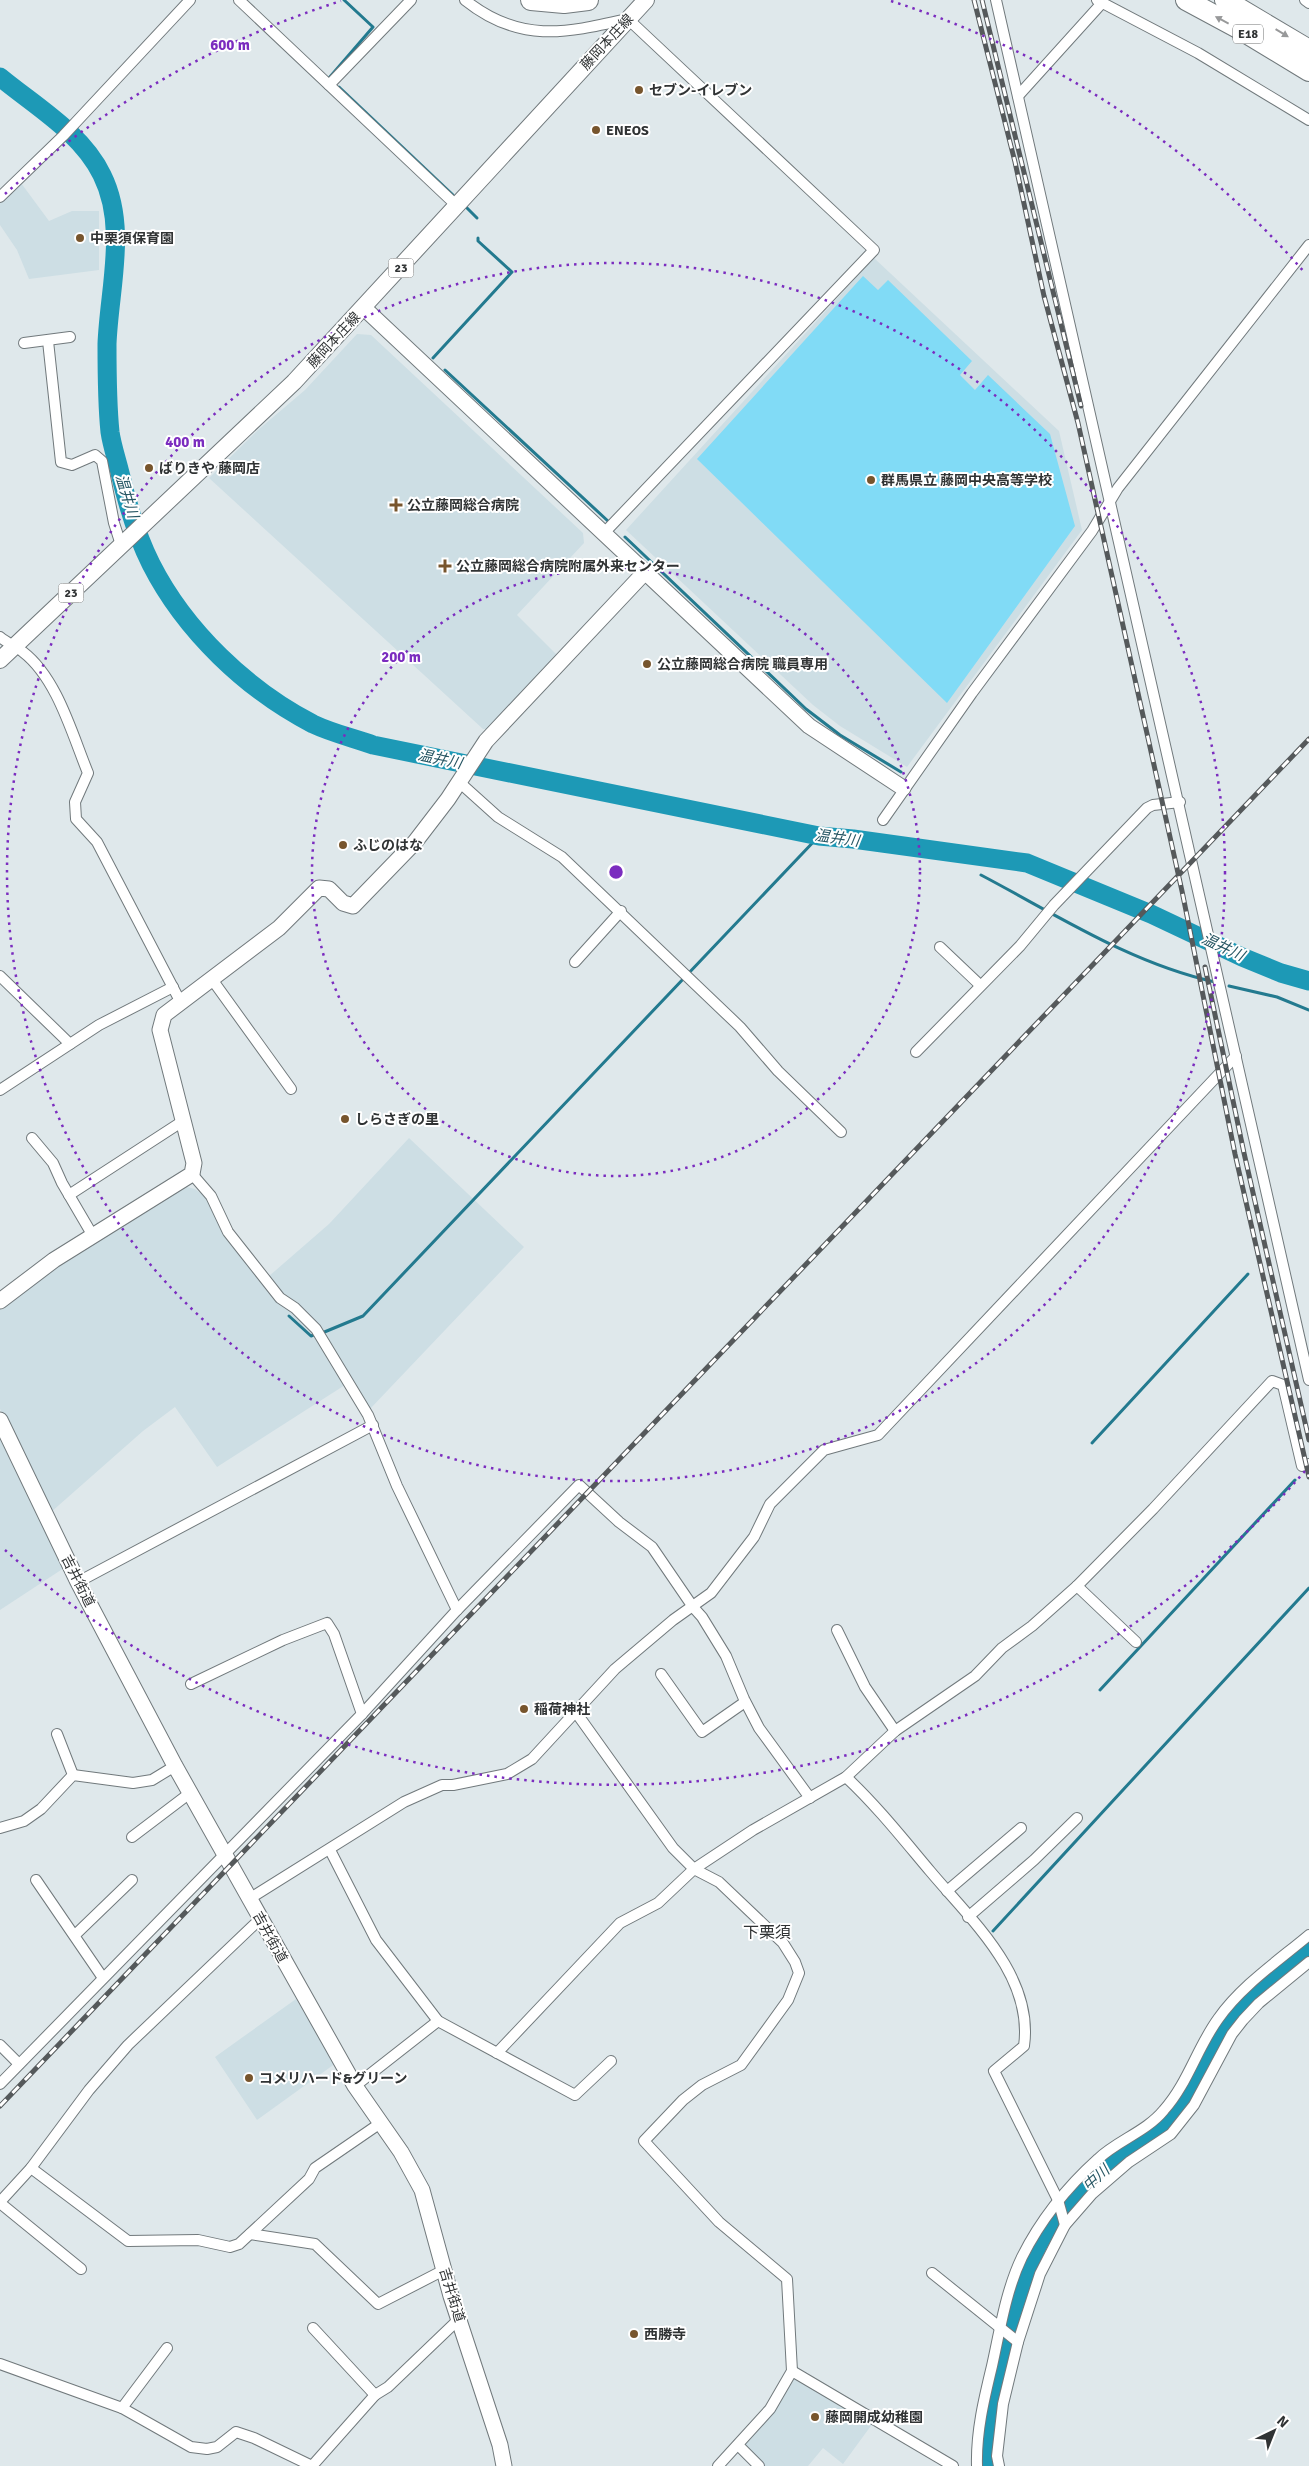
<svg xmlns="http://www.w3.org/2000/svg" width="1309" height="2466" font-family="Signika,'Noto Sans JP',sans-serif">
<rect width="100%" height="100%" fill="#dfe8eb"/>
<g fill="#cddee4">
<polygon points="21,183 49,221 72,211 99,211 99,270 29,279 17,250 0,225 0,202"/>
<polygon points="874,258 1059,431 1082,530 907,767 840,726 813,705 626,530"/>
<polygon points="357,334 371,335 583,533 584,543 517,615 556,654 555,659 490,729 483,729 209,478 258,430 305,390"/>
<polygon points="409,1138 524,1247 369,1410 330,1349 268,1277 329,1224"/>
<polygon points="183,1186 195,1189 207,1198 225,1235 284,1308 294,1312 311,1330 345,1385 217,1467 175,1407 143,1431 50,1513 0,1409 0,1308 57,1265"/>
<polygon points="0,1439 64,1568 0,1610"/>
<polygon points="296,1999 336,2063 257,2120 215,2057"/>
<polygon points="795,2376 873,2423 843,2464 823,2448 808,2466 763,2466 743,2446 782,2400"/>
</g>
<polygon fill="#81dbf6" points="863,276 878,290 888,280 972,361 960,375 975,390 988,375 1050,434 1075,526 947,703 697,459"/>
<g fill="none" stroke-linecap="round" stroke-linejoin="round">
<g stroke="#237a8f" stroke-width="3">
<polyline points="329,78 373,27 344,0"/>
<polyline points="339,87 453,195"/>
<polyline points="466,207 477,218"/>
<polyline points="433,358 512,272 478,241 478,238"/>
<polyline points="445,370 609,522"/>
<polyline points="625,537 806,709 840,735 901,772"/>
<path d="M981,875C1057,915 1130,963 1215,982"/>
<polyline points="1229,986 1277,997 1309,1010"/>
<polyline points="289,1316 311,1336 316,1334"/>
<polyline points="322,1333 363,1316 819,836"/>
<polyline points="1092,1443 1248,1274"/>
<polyline points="1100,1690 1295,1480"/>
<polyline points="993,1931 1309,1588"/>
</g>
<g stroke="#1d99b6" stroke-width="19">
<path d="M0,77C35,106 82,133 102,175C128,227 109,289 107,344C107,374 107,403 110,432C112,446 117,460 120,473C127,503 137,536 151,564C185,631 247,690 313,724C332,733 353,738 373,745L819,836L853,839L1027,863L1151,914L1242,957L1281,973L1309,981"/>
<path d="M989,2466C987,2422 998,2381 1009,2339C1018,2299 1027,2255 1052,2222C1087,2177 1136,2149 1178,2112L1185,2104L1221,2033L1247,2002L1309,1949"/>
</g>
<g stroke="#71797c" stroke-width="12">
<g id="street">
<polyline points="239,0 456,205"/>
<path d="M465,0C520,44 566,33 628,19L874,250L605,532"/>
<polyline points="996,0 1309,1380"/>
<polyline points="1097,0 1198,53 1309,120"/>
<polyline points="1305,0 1309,3"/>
<polyline points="329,85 411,0"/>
<polyline points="1018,96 1102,3"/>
<polyline points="0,197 63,136 190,0"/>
<polyline points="48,341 61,462 72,465 95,455 102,461 114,523 121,545"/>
<polyline points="24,343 70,337"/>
<path d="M0,637C7,643 16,646 23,652C57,678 72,734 88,773L75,802L76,819L97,842L180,1001"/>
<polyline points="458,781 498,817 562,857 740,1027 778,1071 841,1132"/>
<polyline points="883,820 972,693 1092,531 1118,488 1309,245"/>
<polyline points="940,947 980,985"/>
<polyline points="575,962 621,911"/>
<polyline points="0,976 70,1044"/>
<polyline points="211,978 291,1089"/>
<polyline points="916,1052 1020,946 1054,905 1147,808 1153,805 1180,802"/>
<polyline points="0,1090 99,1025 173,987"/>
<polyline points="32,1138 53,1163 62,1183 93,1236"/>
<polyline points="192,1174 211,1196 228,1232 280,1298 295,1308 316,1329 368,1415 397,1486 457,1610"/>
<polyline points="69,1195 183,1121"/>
<polyline points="78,1582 373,1425"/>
<polyline points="1077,1586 1136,1642"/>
<polyline points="837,1630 865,1687 895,1731"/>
<polyline points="661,1674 702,1732 745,1702"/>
<polyline points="191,1684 283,1640 327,1623 334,1634 362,1714"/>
<polyline points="575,1711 673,1848 694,1869 719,1882 783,1943 795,1962 799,1973 788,2000 741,2065 702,2085 683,2100 644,2141 719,2222 787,2279 792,2371 770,2409 718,2466"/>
<polyline points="57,1734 73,1775"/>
<path d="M846,1777C877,1806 903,1839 930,1871C971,1920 1034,1976 1024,2046L994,2071L1058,2200L1065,2225"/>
<polyline points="0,1828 24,1821 41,1809 73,1775 133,1783 152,1780 175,1766"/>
<polyline points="132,1837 190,1793"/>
<polyline points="330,1850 376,1940 438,2021 575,2095 611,2061"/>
<polyline points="36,1880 103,1978"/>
<polyline points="947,1891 1021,1828"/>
<polyline points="249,1899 404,1802 442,1785 453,1785 507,1774 532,1759 615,1669 673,1620 711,1593 754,1537 770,1504 824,1450 878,1435 1236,1056"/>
<polyline points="968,1917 1034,1860 1077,1818"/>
<polyline points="75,1935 132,1880"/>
<polyline points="0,2045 19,2064"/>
<polyline points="497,2053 620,1923 658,1903 694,1869 753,1830 846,1777 895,1731 975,1676 1002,1648 1032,1626 1077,1586 1153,1509 1272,1381 1283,1385 1302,1466 1309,1464"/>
<polyline points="0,2084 362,1714 457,1610 579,1485 619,1522 652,1547 693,1607 702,1617 726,1656 744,1699 759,1728 810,1798"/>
<polyline points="355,2086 438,2021"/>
<polyline points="31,2168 128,2241 198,2240 230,2247 239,2244 309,2179 315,2168 382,2122"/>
<polyline points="0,2202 31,2168 89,2090 128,2045 260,1919"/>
<polyline points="0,2203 81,2269"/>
<polyline points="250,2234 315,2244 378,2304 444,2270"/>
<polyline points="932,2273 1018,2342"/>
<polyline points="313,2328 375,2395"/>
<polyline points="0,2364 122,2408 191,2447 207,2449 217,2447 236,2432 254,2438 312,2466"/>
<polyline points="792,2371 953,2466"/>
<polyline points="122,2408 167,2348"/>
<polyline points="738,2445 759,2466"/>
<polyline points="312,2466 375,2395 388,2387 459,2319"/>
<path d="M977,2466C976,2432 984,2399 992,2366C1000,2330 1006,2290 1022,2257C1041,2219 1067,2187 1098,2159C1118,2140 1146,2132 1164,2110C1188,2083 1197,2048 1218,2019C1241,1986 1278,1961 1309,1935"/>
<polyline points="999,2466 997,2456 1003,2404 1018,2342 1040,2274 1065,2225 1092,2194 1129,2162 1171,2134 1194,2105 1232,2034 1243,2020 1259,2003 1309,1962"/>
</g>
</g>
<g stroke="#71797c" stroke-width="17">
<g id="secondary">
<polyline points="364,308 809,726 903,788"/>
<polyline points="0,1301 54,1260 192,1174 194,1163 160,1030 164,1015 279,928 319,888 329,889 343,903 353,906 415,842 448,799 486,741 646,571"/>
<polyline points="0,1420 78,1582 175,1766 355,2086 401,2152 422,2190 451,2296 500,2445 504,2466"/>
</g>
</g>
<g stroke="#71797c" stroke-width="18">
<polyline id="primary" points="0,660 294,382 646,0"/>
</g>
<g stroke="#71797c" stroke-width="22">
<g id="highway">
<polyline points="531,0 564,3 588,0"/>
<polyline points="1186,0 1238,28 1309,71"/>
<polyline points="1225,0 1309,50"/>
</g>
</g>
<use href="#street" stroke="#fff" stroke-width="10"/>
<use href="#secondary" stroke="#fff" stroke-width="15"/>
<use href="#primary" stroke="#fff" stroke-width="16"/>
<use href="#highway" stroke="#fff" stroke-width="20"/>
<g stroke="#55595b" stroke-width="5">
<g id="rail">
<polyline points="974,0 1015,162 1044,296 1078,423 1182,891 1235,1154 1309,1477"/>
<polyline points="982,0 1081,406"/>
<polyline points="1205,967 1244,1153 1309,1440"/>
<polyline points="0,2106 1309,739"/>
</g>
</g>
<use href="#rail" stroke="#fff" stroke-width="3" stroke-dasharray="9" stroke-linecap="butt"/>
</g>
<defs><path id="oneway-solid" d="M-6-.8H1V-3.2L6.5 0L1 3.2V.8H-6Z" transform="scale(1.25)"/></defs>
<g fill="#98999a">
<use href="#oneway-solid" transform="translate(1222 20) rotate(-152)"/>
<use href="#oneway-solid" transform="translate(1282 33) rotate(31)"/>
</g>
<g fill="none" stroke="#7b2cbf" stroke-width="2.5" stroke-dasharray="2.5 5">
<circle cx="616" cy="872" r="304"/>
<circle cx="616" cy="872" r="609"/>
<path d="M1305 1471A913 913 0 0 1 5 1550M5 194A913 913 0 0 1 341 1M891 1A913 913 0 0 1 1305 273"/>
</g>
<g fill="#77552d" stroke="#fff" stroke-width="2">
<circle cx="639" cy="90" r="5"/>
<circle cx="596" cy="130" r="5"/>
<circle cx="80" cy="238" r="5"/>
<circle cx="149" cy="468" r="5"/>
<circle cx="871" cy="480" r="5"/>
<path d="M393.5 497.5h5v5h5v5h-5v5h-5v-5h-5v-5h5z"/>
<path d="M442.5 558.5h5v5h5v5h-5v5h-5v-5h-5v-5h5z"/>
<circle cx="647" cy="664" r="5"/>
<circle cx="343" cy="845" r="5"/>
<circle cx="345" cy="1119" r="5"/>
<circle cx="524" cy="1709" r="5"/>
<circle cx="249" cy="2078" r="5"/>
<circle cx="634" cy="2334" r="5"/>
<circle cx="815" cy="2417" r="5"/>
</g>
<g text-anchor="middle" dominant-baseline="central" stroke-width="4" stroke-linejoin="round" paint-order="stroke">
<g fill="#fff" stroke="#6e7071" stroke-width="1">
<rect x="1233" y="24.5" width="30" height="19" rx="4"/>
<rect x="388.5" y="258.5" width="25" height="19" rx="4"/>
<rect x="58.5" y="583.5" width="25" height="19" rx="4"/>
</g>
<g font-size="12" font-weight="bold" fill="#303334">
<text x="1248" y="34">E18</text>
<text x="401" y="268">23</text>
<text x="71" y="593">23</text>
</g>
<g font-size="14" fill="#303334" stroke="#fff">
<text transform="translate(607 42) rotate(-47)">藤岡本庄線</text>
<text transform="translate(334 340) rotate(-47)">藤岡本庄線</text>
<text transform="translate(78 1581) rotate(63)">吉井街道</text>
<text transform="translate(270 1937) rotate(61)">吉井街道</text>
<text transform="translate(452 2295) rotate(73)">吉井街道</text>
</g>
<g font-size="14" font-weight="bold" fill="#303334" stroke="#fff" text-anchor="start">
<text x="649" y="90">セブン-イレブン</text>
<text x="606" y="130">ENEOS</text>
<text x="90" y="238">中栗須保育園</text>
<text x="159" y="468">ばりきや 藤岡店</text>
<text x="881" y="480">群馬県立 藤岡中央高等学校</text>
<text x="407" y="505">公立藤岡総合病院</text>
<text x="456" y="566">公立藤岡総合病院附属外来センター</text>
<text x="657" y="664">公立藤岡総合病院 職員専用</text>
<text x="353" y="845">ふじのはな</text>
<text x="355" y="1119">しらさぎの里</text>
<text x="534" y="1709">稲荷神社</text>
<text x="259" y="2078">コメリハード&amp;グリーン</text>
<text x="644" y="2334">西勝寺</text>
<text x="825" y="2417">藤岡開成幼稚園</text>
</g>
<g font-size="15" font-style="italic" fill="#285764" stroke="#fff">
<text transform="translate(127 496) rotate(73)">温井川</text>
<text transform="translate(440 759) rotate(12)">温井川</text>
<text transform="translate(837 838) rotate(8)">温井川</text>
<text transform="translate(1223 947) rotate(25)">温井川</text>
<text transform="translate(1096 2178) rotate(-42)">中川</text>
</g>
<g font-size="16" fill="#303334" stroke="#fff">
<text x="767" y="1933">下栗須</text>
</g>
</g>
<circle cx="616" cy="872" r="8" fill="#7b2cbf" stroke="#fff" stroke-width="2.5"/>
<g font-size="15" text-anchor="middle" font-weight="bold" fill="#7b2cbf" stroke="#fff" stroke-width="4" stroke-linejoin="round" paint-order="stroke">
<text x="230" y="50">600 m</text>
<text x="185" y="447">400 m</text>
<text x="401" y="662">200 m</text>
</g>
<g transform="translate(1274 2431) rotate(43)" stroke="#ffffff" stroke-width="4" paint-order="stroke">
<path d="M0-4L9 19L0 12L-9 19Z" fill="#303334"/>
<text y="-8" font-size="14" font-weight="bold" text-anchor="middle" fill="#303334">N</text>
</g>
</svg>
